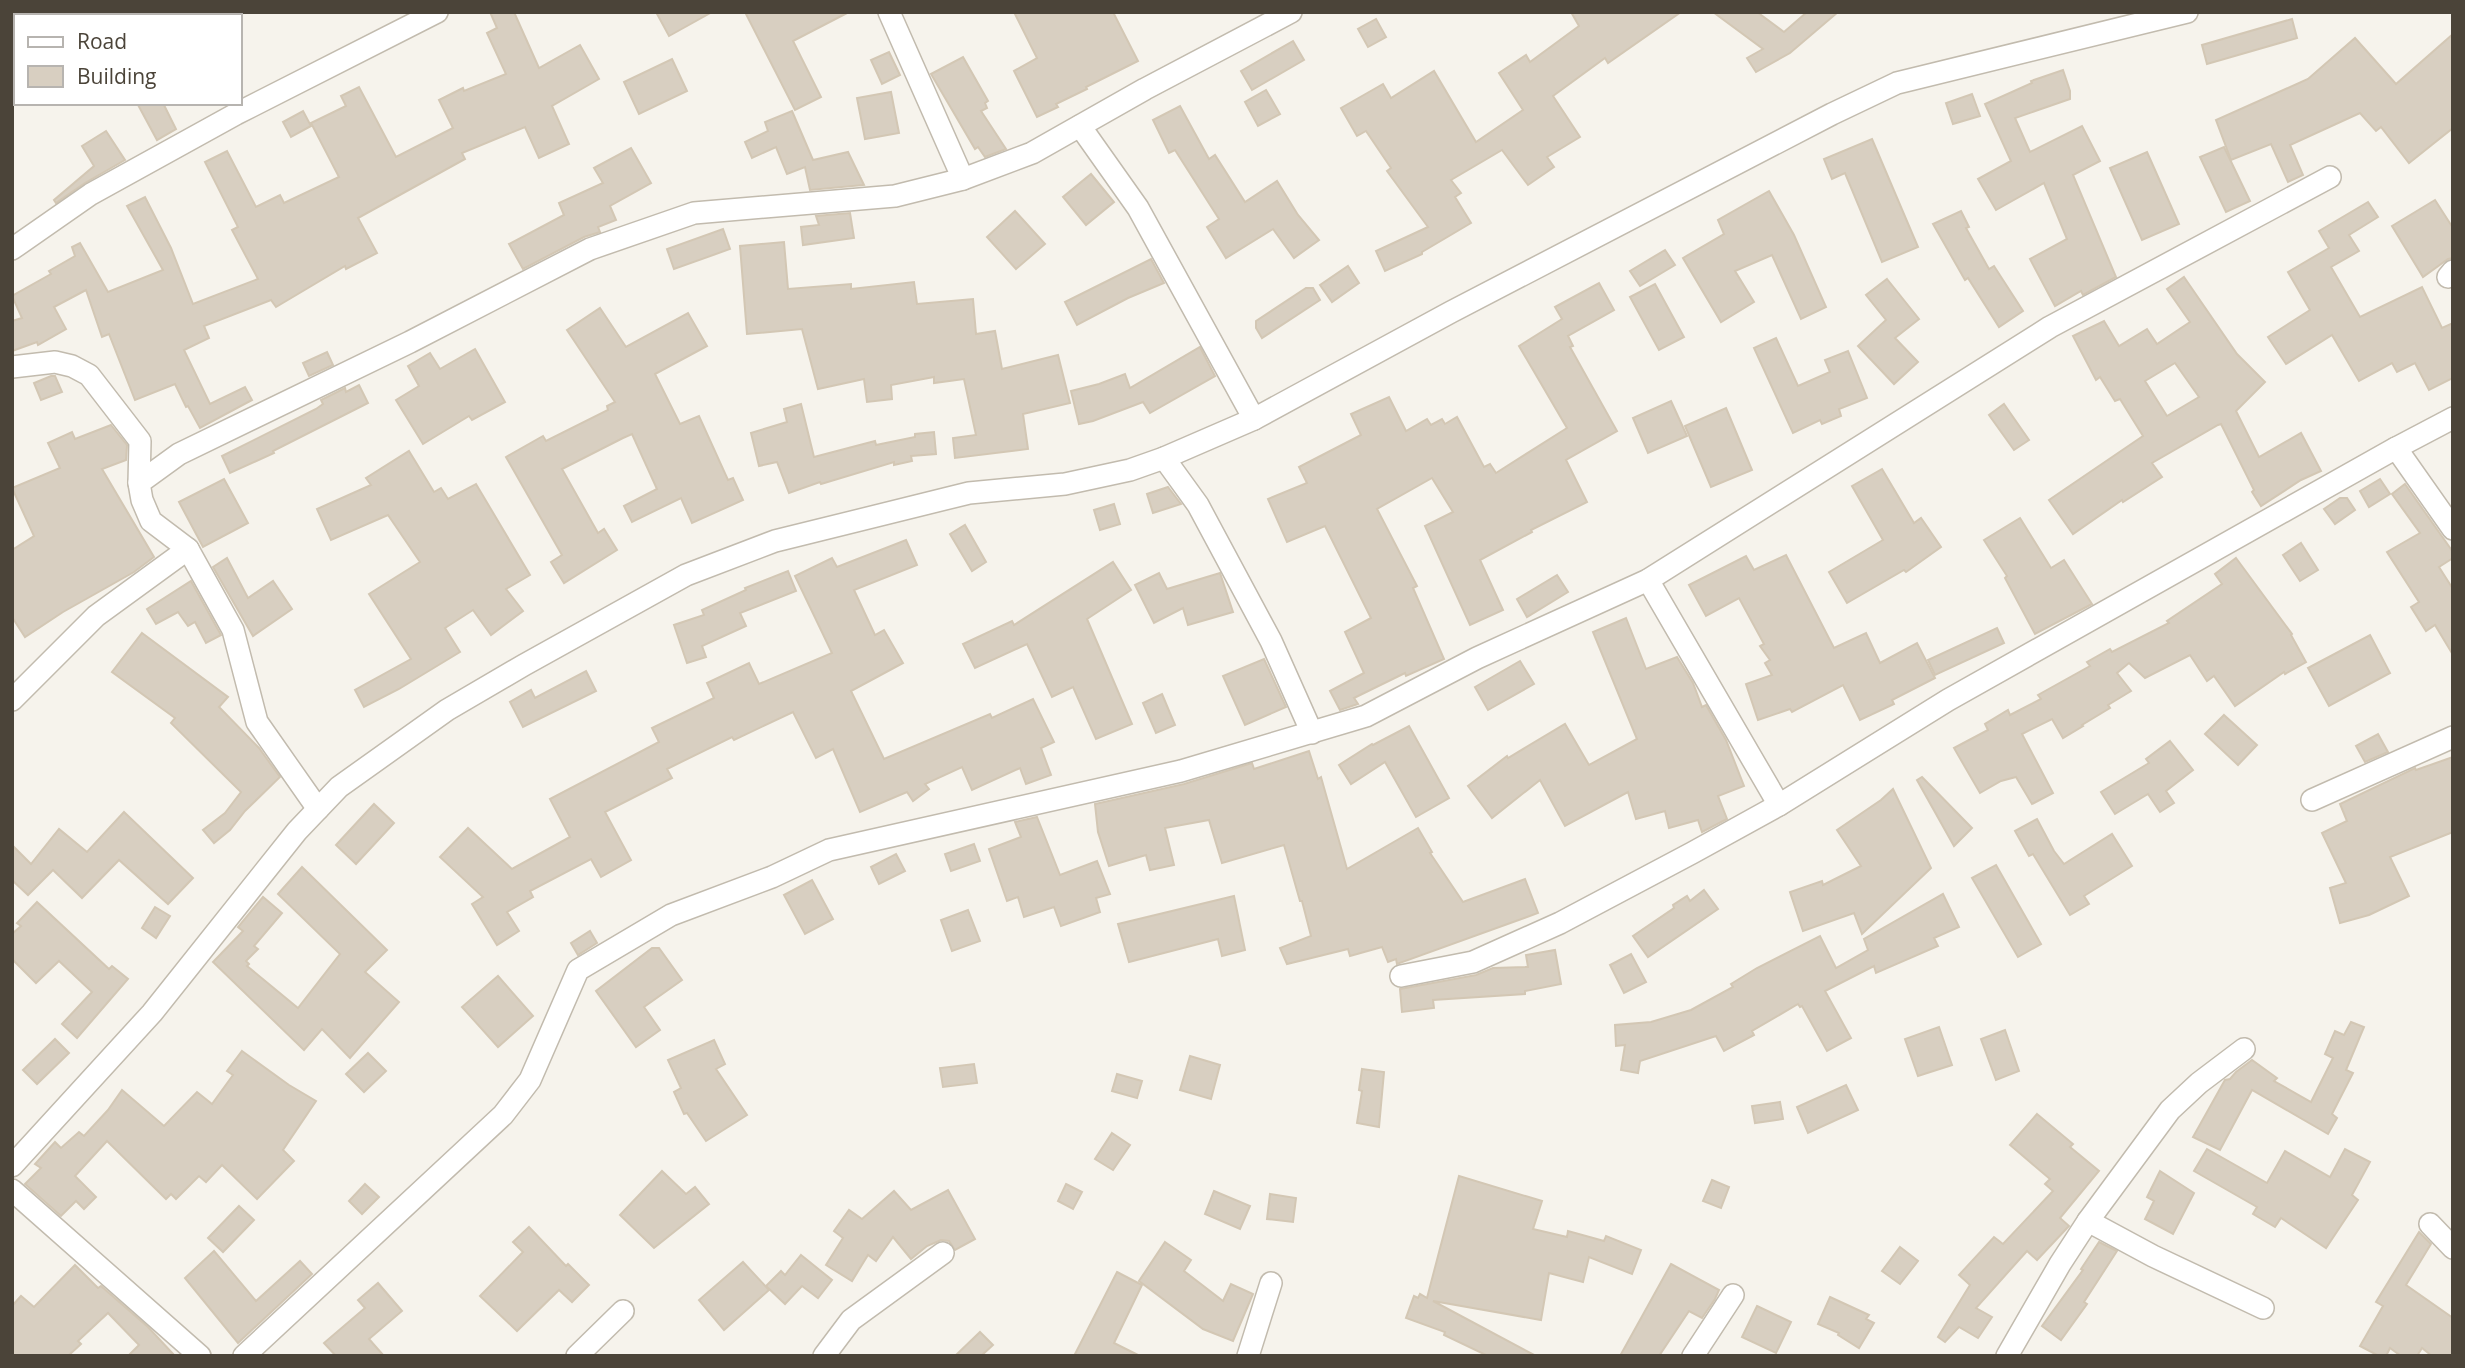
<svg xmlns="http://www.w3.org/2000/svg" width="2465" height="1368" font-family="'Open Sans',sans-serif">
<rect width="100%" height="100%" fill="#f6f3ec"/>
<g fill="#d8cfc1" stroke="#d3c7b4" stroke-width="2" fill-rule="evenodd">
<polygon points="490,12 514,12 539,68 580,45 599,79 552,106 569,144 539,158 525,127 462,153 465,159 358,218 377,253 346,269 345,266 276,307 271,300 204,326 209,338 184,350 210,404 245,387 252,400 200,428 188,406 186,407 175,384 135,400 109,334 102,337 86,290 54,307 66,329 38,345 37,342 12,351 12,321 22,318 12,296 51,274 49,271 75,256 72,247 80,243 108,292 163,270 127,206 145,197 171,248 193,304 258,279 232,230 238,227 205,162 227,151 256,207 280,195 284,203 339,177 311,123 346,106 341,96 359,87 396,157 453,128 439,100 463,88 464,91 506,74 487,33 497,28"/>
<polygon points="656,12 712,12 669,36"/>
<polygon points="745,12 849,12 793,41 821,97 795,110"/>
<polygon points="1014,12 1113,12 1138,61 1086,87 1087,89 1056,104 1058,107 1037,117 1014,71 1037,58"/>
<polygon points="1571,12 1681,12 1608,63 1605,58 1553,96 1580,137 1547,157 1554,167 1528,185 1502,150 1451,180 1461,193 1455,197 1471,223 1422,252 1422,254 1385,271 1376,251 1428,227 1387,171 1391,168 1366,131 1357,136 1341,108 1383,84 1391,98 1434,71 1476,142 1523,110 1499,73 1526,55 1530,62 1579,26"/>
<polygon points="1713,12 1757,12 1784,32 1807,12 1838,12 1790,53 1756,72 1747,58 1763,49"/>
<polygon points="1376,19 1386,37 1368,47 1358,29"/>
<polygon points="2292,19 2297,38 2207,64 2202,45"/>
<polygon points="2453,34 2453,128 2409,163 2381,127 2376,131 2360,113 2290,145 2303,175 2288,182 2271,144 2231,160 2216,120 2308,79 2355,38 2396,84"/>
<polygon points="1293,41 1304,60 1252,90 1241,71"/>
<polygon points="889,52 900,75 882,84 871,60"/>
<polygon points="963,57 988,101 985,103 987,108 981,111 1006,149 985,157 978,147 975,149 931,74"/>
<polygon points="672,59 687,91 639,114 624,82"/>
<polygon points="2063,70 2070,91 2070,99 2015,118 2030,152 2082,126 2100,161 2073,175 2116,277 2083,295 2081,291 2055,306 2030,259 2067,239 2044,183 1996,210 1978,179 2011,161 1985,104 2032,83 2031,81"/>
<polygon points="1266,90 1280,114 1258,126 1245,102"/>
<polygon points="891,92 899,133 865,139 857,98"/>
<polygon points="1972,94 1980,116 1953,124 1946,103"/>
<polygon points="137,103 163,103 176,129 157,140"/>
<polygon points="1180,106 1209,159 1215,155 1245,202 1277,181 1298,215 1319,240 1294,258 1273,229 1226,258 1207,227 1219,219 1175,150 1169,153 1153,120"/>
<polygon points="303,111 311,126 291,137 283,122"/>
<polygon points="792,111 813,160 848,152 864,185 810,190 805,167 787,174 776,147 752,158 745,142 768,131 765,122"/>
<polygon points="106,131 125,160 85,183 56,203 54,200 94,166 82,146"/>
<polygon points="1872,139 1918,247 1882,262 1845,173 1832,179 1824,159"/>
<polygon points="2224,147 2250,201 2226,212 2200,157"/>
<polygon points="631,148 651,183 610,206 616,220 598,227 600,232 584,237 523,269 509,244 564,215 559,203 603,183 594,168"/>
<polygon points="2147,152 2179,224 2142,240 2110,168"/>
<polygon points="1091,174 1114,202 1086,225 1063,197"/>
<polygon points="1769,191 1794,235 1826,307 1801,319 1772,255 1735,271 1754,302 1721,322 1683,258 1724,234 1718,220"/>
<polygon points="2435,200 2453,228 2453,258 2448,259 2423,277 2392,226"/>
<polygon points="2368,202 2378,217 2349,235 2359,251 2331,267 2360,317 2422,287 2442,328 2453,323 2453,378 2429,390 2415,363 2397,372 2392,363 2359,381 2332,335 2286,364 2268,337 2310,310 2288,272 2329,248 2319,231"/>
<polygon points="1015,211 1045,244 1016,269 987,237"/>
<polygon points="1961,211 1969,227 1966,228 1989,269 1994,266 2023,311 1999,327 1968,278 1965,280 1933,224"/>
<polygon points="850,213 854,238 803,245 801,227 819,225 816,216"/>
<polygon points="723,229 730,249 674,269 667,249"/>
<polygon points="784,242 788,289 851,284 851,289 914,282 917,304 973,299 976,334 995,331 1002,369 1058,355 1070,403 1023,414 1028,449 955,458 953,438 976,435 964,379 934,383 934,377 891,385 892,399 867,402 864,379 818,389 802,329 747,334 740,246"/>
<polygon points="1665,250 1675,265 1640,286 1630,271"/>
<polygon points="1151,259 1164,283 1128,298 1077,325 1065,302"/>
<polygon points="1348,266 1359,283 1332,302 1320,285"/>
<path d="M2184,277L2237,354L2265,382L2236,411L2259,457L2301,433L2321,471L2301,480L2261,506L2252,492L2254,490L2221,424L2218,425L2152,463L2162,477L2123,502L2122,500L2073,534L2049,500L2143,436L2120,399L2115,401L2100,377L2096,380L2073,336L2104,321L2119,346L2147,329L2157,344L2190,322L2167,289ZM2175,363L2199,397L2167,416L2145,381Z"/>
<polygon points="1887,279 1919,319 1895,338 1918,362 1894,384 1858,346 1886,320 1866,295"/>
<polygon points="1599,283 1614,310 1568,336 1573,346 1570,347 1617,431 1566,460 1587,502 1531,530 1532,532 1480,560 1503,610 1470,625 1425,526 1453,512 1432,478 1377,509 1417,586 1413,588 1444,659 1406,676 1405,673 1354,698 1358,704 1340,710 1330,691 1364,673 1345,632 1371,618 1325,526 1287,542 1268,499 1307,483 1299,467 1361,435 1351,414 1389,397 1406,431 1427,419 1431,425 1442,419 1445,424 1457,417 1484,467 1490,464 1496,473 1567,428 1519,346 1562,319 1555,307"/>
<polygon points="1655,284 1684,337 1659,350 1630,297"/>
<polygon points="1306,288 1313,288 1320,300 1262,338 1256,328 1256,321"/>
<polygon points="600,308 626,347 688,313 707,346 655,374 680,424 699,416 728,480 733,478 743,500 692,523 681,498 632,522 624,506 657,489 632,434 623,438 562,469 598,533 604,529 617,550 564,583 551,562 562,555 506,457 543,436 546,441 608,410 607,406 615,402 567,330"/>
<polygon points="1776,338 1798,386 1830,372 1825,360 1848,351 1867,398 1839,409 1841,416 1822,424 1820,420 1793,433 1754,348"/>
<polygon points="1200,347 1215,376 1150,413 1143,402 1093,421 1079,424 1071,391 1099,384 1125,374 1130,388"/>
<polygon points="475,349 505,402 472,420 469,416 423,444 396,400 419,386 408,366 430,353 440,369"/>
<polygon points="327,352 333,365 309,376 303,363"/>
<polygon points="51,376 55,376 62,392 41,400 34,383"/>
<polygon points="359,385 368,403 273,451 274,453 230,473 222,456 316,409 323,404 321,400 345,388 346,392"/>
<polygon points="1671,401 1687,436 1648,453 1633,418"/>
<polygon points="801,404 814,457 875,441 876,445 915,437 915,434 934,432 936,454 911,456 912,461 894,465 894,462 821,484 820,482 789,493 777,462 759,466 751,433 787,422 784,409"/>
<polygon points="2004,404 2029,440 2014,450 1989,415"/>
<polygon points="1726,408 1752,470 1711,487 1685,426"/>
<polygon points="111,425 127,445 126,460 102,469 154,557 134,572 63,612 25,637 12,617 12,550 34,536 12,488 60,468 48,443 72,432 75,439"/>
<polygon points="409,451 434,492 441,488 448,499 476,484 530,575 506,589 523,611 491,635 473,610 445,628 460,652 399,689 364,707 355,690 411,659 369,594 420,562 388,515 331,540 317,509 371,485 366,478"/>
<polygon points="1882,469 1914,523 1921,518 1941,547 1906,572 1904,570 1847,603 1829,572 1883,540 1852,486"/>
<polygon points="224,479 248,523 203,547 179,502"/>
<polygon points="2380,479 2390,494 2369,507 2360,491"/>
<polygon points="2405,484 2453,552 2453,558 2439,567 2453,589 2453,655 2435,625 2426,631 2411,607 2419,602 2387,552 2420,533 2392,494"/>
<polygon points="1168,487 1181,504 1153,513 1147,494"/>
<polygon points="2340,498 2347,498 2355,510 2335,524 2324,509"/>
<polygon points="1114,504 1120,524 1100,530 1094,510"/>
<polygon points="2020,518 2051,568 2064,560 2092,604 2035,634 2005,578 2007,576 1984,540"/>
<polygon points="965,525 986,562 972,571 950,534"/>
<polygon points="906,540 917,565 854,590 875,635 884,630 903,663 851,691 884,759 990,714 992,718 1033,699 1054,742 1041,748 1051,775 1026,784 1020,768 972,790 962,767 925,784 929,789 913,801 907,792 860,812 833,749 816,758 793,712 734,740 732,737 667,769 672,778 605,812 631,860 601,877 591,859 530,891 533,897 507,912 519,931 497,945 472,904 483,897 440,857 468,828 512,869 570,837 550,799 659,742 652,728 714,698 707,683 749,663 759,684 832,653 795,576 832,558 837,567"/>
<polygon points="2301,543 2318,570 2300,581 2283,555"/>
<polygon points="1786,555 1834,648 1866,633 1880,663 1917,643 1935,678 1892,700 1894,704 1860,720 1843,685 1792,712 1790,709 1758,720 1746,684 1772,675 1765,663 1770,660 1760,646 1764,644 1739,598 1706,616 1689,585 1746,556 1754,570"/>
<polygon points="227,558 248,598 273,581 292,609 253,636 213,567"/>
<polygon points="2236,558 2292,634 2291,635 2306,662 2285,674 2284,672 2235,706 2214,676 2207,681 2190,655 2145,678 2129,663 2117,673 2131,691 2108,705 2110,708 2082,725 2083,726 2063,738 2052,719 2022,734 2053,793 2032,804 2016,777 2001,781 1980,793 1954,748 1988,730 1985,724 2008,710 2010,715 2041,699 2038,695 2090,666 2087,662 2110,649 2112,652 2169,623 2167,621 2222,584 2215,574"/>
<polygon points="1113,562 1131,590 1087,619 1132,724 1096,739 1073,687 1052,697 1027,644 975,668 963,644 1012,621 1014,625"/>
<polygon points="788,571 796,591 740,613 746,626 702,646 706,657 687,663 674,625 704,615 702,610 746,590 745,588"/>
<polygon points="1159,573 1167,589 1220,573 1233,612 1188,625 1183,608 1154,623 1135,585"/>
<polygon points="1557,575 1568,592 1527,617 1517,599"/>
<polygon points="191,581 221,635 206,643 195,622 188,626 178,612 156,624 147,609"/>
<polygon points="1626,618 1646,669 1677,657 1693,683 1702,707 1706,705 1726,740 1744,786 1718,796 1727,819 1702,832 1698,820 1669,828 1665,811 1636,819 1628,792 1565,826 1540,780 1492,818 1468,786 1507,756 1508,758 1565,724 1589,765 1637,739 1593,632"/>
<polygon points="1997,628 2004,643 1935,675 1928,660"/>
<polygon points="142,633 228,697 219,707 259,748 280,777 245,811 230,830 214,843 203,830 225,813 241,792 171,723 175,718 112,672"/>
<polygon points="2370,635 2390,673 2329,706 2308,668"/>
<polygon points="1264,659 1286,707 1245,725 1223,676"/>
<polygon points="1520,661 1534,684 1488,710 1475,687"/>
<polygon points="586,671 596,691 523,727 510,702 531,690 535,698"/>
<polygon points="1162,694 1175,725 1156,733 1143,703"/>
<polygon points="2224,715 2257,745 2238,765 2205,734"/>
<polygon points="1409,726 1449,798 1416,817 1385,762 1351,784 1339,765 1372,744 1373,745"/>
<polygon points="2378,734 2388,752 2365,762 2356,746"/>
<polygon points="2170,741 2193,770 2166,791 2174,803 2160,812 2148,794 2115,814 2101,792 2149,763 2146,759"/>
<polygon points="1309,751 1318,779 1321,777 1347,869 1418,828 1432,852 1430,853 1463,902 1525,879 1538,913 1397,964 1396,959 1388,962 1382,947 1350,956 1348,949 1287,964 1280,948 1311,936 1302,901 1300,901 1284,845 1222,863 1209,820 1165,828 1174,865 1150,870 1146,855 1109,866 1098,832 1095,804 1184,784 1252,763 1254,769"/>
<polygon points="2453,757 2453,832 2390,857 2409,896 2369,915 2340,923 2330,888 2346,883 2322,833 2347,821 2340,804 2415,768 2416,770"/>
<polygon points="1922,777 1972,828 1954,846 1917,780"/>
<polygon points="1893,789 1931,868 1862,934 1854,913 1803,931 1790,892 1822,881 1823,885 1861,866 1837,830 1881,800"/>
<polygon points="374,804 394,823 356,864 336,845"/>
<polygon points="124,812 193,878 168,904 119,860 82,898 53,870 28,895 12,880 12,845 31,864 59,829 87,852"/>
<polygon points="1037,817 1060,875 1097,861 1110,894 1096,898 1100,912 1061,926 1054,907 1024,917 1018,897 1007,901 989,849 1021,837 1015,822"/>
<polygon points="2037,819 2054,851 2064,864 2112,834 2132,866 2084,896 2089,904 2070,915 2033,854 2029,856 2015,831"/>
<polygon points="974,844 980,861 951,871 945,854"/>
<polygon points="896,854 905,871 879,884 871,867"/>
<polygon points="1996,865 2041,944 2018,957 1972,878"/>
<polygon points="302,867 387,950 365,972 399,1002 350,1058 322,1029 304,1050 213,962 243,931 238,927 263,897 282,913 254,946 258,949 246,961 249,964 247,966 298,1008 340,954 278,894"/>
<polygon points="812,880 833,919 805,934 784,895"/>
<polygon points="1704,890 1718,909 1648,957 1633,936 1674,908 1673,905 1687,896 1690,901"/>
<polygon points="1943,894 1959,927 1934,938 1938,946 1876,973 1874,966 1825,991 1851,1038 1827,1051 1802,1006 1800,1007 1798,1004 1752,1031 1754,1035 1724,1051 1716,1036 1640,1061 1638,1073 1621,1070 1625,1045 1616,1046 1615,1025 1651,1022 1691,1010 1733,987 1731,984 1757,968 1820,936 1836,968 1868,950 1864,939"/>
<polygon points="1234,896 1245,950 1222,956 1218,939 1129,962 1118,924"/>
<polygon points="37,902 109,969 112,966 128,979 77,1038 62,1024 92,992 59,961 36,983 12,959 12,934 21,926 17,923"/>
<polygon points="155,907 170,916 156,938 142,928"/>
<polygon points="968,910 980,941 952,951 941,920"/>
<polygon points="590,931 597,943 578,955 571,943"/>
<polygon points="652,948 659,948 682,980 644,1007 660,1030 636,1047 596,991"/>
<polygon points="1555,950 1561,984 1525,991 1525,994 1433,1000 1434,1008 1402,1012 1400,989 1476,975 1493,968 1528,967 1526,955"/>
<polygon points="1631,954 1646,982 1624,993 1610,965"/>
<polygon points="498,976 533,1016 498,1047 462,1007"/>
<polygon points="2351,1022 2364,1027 2346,1070 2353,1073 2332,1114 2337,1118 2328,1134 2252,1090 2220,1150 2193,1137 2225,1080 2230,1079 2236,1072 2252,1060 2277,1078 2274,1081 2311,1102 2333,1058 2325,1054 2335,1031 2344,1035"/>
<polygon points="1939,1027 1952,1065 1918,1076 1905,1039"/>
<polygon points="2005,1030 2019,1071 1996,1080 1981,1039"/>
<polygon points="55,1039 69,1053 37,1084 23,1070"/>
<polygon points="714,1040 725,1064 716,1069 747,1115 706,1141 687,1113 684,1114 674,1092 681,1088 668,1060"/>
<polygon points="242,1051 289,1085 316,1101 283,1150 294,1161 257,1199 222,1165 206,1182 199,1176 176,1199 171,1194 166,1199 107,1141 75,1176 96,1197 84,1209 76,1201 61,1216 25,1184 41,1168 35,1164 55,1142 61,1148 79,1132 84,1136 108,1110 122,1090 164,1126 197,1092 212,1104 233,1075 227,1071"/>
<polygon points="368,1053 386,1071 364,1092 346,1074"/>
<polygon points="1190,1056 1220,1065 1211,1099 1180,1090"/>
<polygon points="974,1064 977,1083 943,1087 940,1068"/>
<polygon points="1362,1069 1384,1072 1379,1127 1357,1123 1362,1091 1359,1090"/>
<polygon points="1117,1074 1142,1081 1137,1098 1112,1091"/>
<polygon points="1846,1085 1858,1110 1808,1133 1797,1107"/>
<polygon points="1780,1102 1783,1119 1755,1123 1752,1106"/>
<polygon points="2037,1114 2073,1144 2070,1147 2099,1171 2060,1218 2069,1226 2037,1260 2027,1251 1976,1308 1992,1317 1978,1338 1959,1327 1945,1342 1938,1337 1970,1285 1959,1275 1994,1237 2003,1244 2053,1191 2045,1184 2050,1179 2010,1145"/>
<polygon points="1112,1133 1130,1145 1113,1170 1095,1159"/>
<polygon points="2207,1149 2267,1183 2285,1151 2330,1177 2345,1149 2370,1162 2352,1195 2358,1200 2326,1248 2281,1218 2275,1227 2253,1214 2257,1207 2194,1171"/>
<polygon points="662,1171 686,1194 695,1187 709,1204 654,1248 620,1215"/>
<polygon points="2160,1171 2194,1193 2173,1234 2145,1219 2154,1201 2147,1197"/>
<polygon points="1459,1176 1542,1201 1533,1229 1567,1237 1568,1231 1604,1241 1606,1236 1641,1250 1632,1274 1589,1257 1583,1282 1549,1273 1541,1320 1433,1301 1536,1356 1488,1356 1444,1335 1445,1332 1406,1318 1414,1296 1418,1298 1420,1294 1427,1298"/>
<polygon points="1712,1180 1729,1187 1721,1208 1703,1201"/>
<polygon points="365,1184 379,1197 362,1214 349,1201"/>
<polygon points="1066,1184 1082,1192 1073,1209 1058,1201"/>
<polygon points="948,1190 975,1239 955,1250 949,1241 941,1240 927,1246 911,1259 893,1237 876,1261 868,1255 852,1281 826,1265 843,1238 834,1231 849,1210 862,1219 894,1191 911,1210"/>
<polygon points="1214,1191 1250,1206 1240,1229 1205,1214"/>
<polygon points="1270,1194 1296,1198 1293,1222 1267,1219"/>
<polygon points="239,1206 254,1220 223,1252 208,1238"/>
<polygon points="529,1227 566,1266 568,1264 589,1285 572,1302 559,1290 517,1331 480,1296 523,1252 513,1242"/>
<polygon points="2419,1232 2431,1244 2406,1285 2453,1318 2453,1356 2432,1356 2422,1348 2417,1356 2401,1356 2390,1348 2386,1356 2379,1356 2360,1346 2383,1306 2376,1302"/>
<polygon points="1165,1242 1191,1260 1184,1271 1223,1301 1231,1284 1253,1294 1233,1341 1203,1329 1139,1281"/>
<polygon points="2099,1242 2117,1251 2084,1302 2087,1304 2061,1340 2042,1326 2083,1270 2081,1269"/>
<polygon points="1900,1247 1918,1261 1900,1284 1882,1271"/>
<polygon points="214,1251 256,1301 300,1261 312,1274 238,1343 185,1278"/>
<polygon points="801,1255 832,1280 818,1298 802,1286 785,1304 766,1286 781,1271 785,1275"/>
<polygon points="743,1262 769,1290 724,1330 699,1300"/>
<polygon points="1671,1264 1719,1290 1715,1299 1702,1318 1689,1311 1659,1356 1620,1356"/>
<polygon points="75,1265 98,1288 101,1286 148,1327 175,1356 128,1356 139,1345 108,1313 78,1341 81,1344 68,1356 12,1356 12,1306 21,1296 34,1307"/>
<polygon points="1117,1272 1142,1285 1114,1343 1140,1356 1074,1356"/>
<polygon points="378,1283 402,1311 369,1339 384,1356 336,1356 324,1343 365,1308 358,1300"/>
<polygon points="1830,1297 1869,1315 1866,1319 1874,1323 1859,1348 1838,1335 1839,1333 1818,1324"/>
<polygon points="1757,1306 1791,1322 1776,1353 1742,1337"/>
<polygon points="980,1332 993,1345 981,1356 955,1356"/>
</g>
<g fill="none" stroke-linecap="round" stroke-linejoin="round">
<g stroke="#c2bbae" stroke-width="24">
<g id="minor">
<polyline points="889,12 963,179"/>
<polyline points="1080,126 1138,208 1254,419"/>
<polyline points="12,249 91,194 236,114 437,12"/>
<polyline points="2448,277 2453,271"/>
<polyline points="12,367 55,362 72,366 89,375 140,441 139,483"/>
<polyline points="2396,448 2453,418"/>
<polyline points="1164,458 1198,505 1271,641 1312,733"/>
<polyline points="1648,580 1779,805"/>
<polyline points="12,700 96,616 188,549"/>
<polyline points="2312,800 2453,737"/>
<polyline points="318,809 257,722 233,630 188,549 151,521 142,500 139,483 179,454 410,342 590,249 694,213 895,196 963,179 1032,153 1145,89 1291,12"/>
<polyline points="1401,976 1473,962 1560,923 1692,853 1779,805 1948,700 2396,448 2453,529"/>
<polyline points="12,1166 152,1013 297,831 339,787 447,710 524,665 686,575 775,541 969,493 1065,484 1130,470 1164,458 1254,419 1451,312 1832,114 1897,83 2187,12"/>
<polyline points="12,1190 200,1356"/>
<polyline points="2088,1221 2153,1256 2263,1308"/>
<polyline points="2430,1224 2453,1248"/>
<polyline points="244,1356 503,1115 530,1080 578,970 671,915 772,877 829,850 1181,771 1366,716 1477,658 1648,580 2050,327 2330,177"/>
<polyline points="577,1356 623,1311"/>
<polyline points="824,1356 851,1320 943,1253"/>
<polyline points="1248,1356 1271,1283"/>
<polyline points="1693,1356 1733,1295"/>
<polyline points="2007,1356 2060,1264 2088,1221 2170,1110 2199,1083 2244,1049"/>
</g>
</g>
<use href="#minor" stroke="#fff" stroke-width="21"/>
</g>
<rect width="2465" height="1368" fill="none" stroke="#4b4439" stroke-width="28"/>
<rect x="14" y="14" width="228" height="91" fill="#ffffff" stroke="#b7b4b0" stroke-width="2"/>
<rect x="28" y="37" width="35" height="10" fill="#ffffff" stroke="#b7b4b0" stroke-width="2"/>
<text x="77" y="49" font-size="21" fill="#4b4439">Road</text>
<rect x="28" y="66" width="35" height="21" fill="#d8cfc1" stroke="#b7b4b0" stroke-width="2"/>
<text x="77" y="84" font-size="21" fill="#4b4439">Building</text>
</svg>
